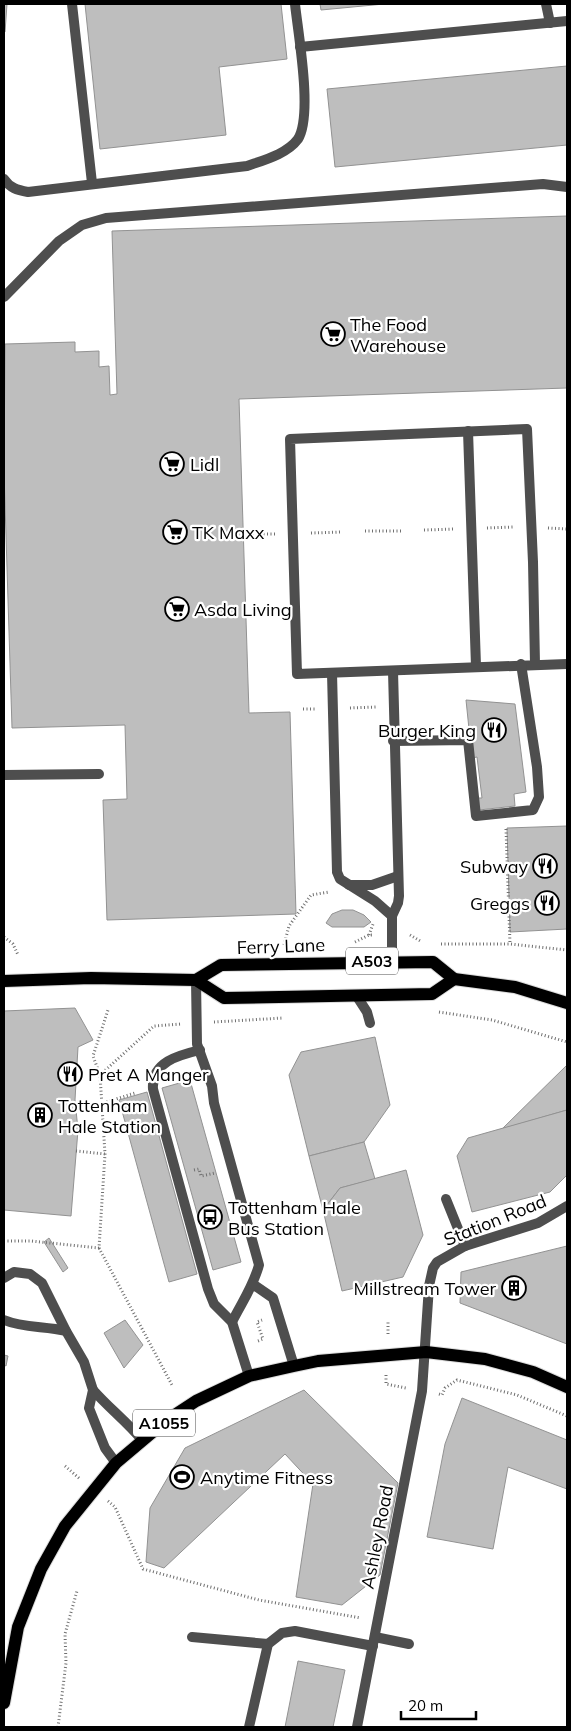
<svg xmlns="http://www.w3.org/2000/svg" width="571" height="1731" font-family="Mulish,sans-serif">
<rect width="100%" height="100%" fill="#fff"/>
<g fill="#bebebe" stroke="#929292">
<polygon points="4,4 7,4 5,32 4,32"/>
<polygon points="85,4 281,4 287,59 219,67 226,135 100,149"/>
<polygon points="320,4 384,4 321,10"/>
<polygon points="567,66 567,145 335,167 327,89"/>
<polygon points="567,216 567,390 567,388 239,399 249,713 290,712 296,914 107,920 103,800 127,799 125,725 12,728 4,472 5,344 75,342 75,352 99,351 99,367 109,366 110,395 117,394 112,231"/>
<polygon points="466,700 515,704 526,792 514,794 515,806 479,810 477,798 482,798 477,757 472,758"/>
<polygon points="567,826 567,929 510,932 507,828"/>
<polygon points="342,910 353,910 364,915 371,922 364,927 332,927 326,923 332,914"/>
<polygon points="75,1008 93,1040 78,1047 75,1100 78,1130 71,1216 4,1210 4,1011"/>
<polygon points="375,1037 390,1105 364,1142 309,1156 289,1075 301,1052"/>
<polygon points="567,1065 567,1110 502,1129"/>
<polygon points="190,1080 241,1262 213,1270 162,1088"/>
<polygon points="147,1092 197,1274 169,1282 119,1100"/>
<polygon points="567,1110 567,1175 550,1192 472,1212 457,1156 468,1138"/>
<polygon points="364,1142 375,1179 340,1188 323,1210 309,1156"/>
<polygon points="406,1170 423,1235 403,1277 342,1291 323,1210 340,1188"/>
<polygon points="49,1238 68,1268 63,1272 44,1242"/>
<polygon points="567,1246 567,1344 460,1303 461,1272"/>
<polygon points="125,1320 143,1345 124,1368 104,1333"/>
<polygon points="4,1355 8,1356 6,1366 4,1365"/>
<polygon points="304,1390 398,1483 380,1575 342,1605 296,1597 313,1484 285,1454 164,1568 146,1562 150,1508 185,1448"/>
<polygon points="462,1398 567,1440 567,1489 508,1467 493,1549 427,1537 445,1444"/>
<polygon points="298,1661 345,1670 333,1727 285,1727"/>
</g>
<g fill="none" stroke-linecap="round" stroke-linejoin="round">
<g stroke="#dbdbdb" stroke-width="14">
<g id="primary">
<polyline points="196,980 224,998 432,994 454,979"/>
<polyline points="4,981 91,978 196,980 221,965 433,962 454,979 515,987 567,1003"/>
<polyline points="4,1703 18,1627 41,1569 65,1526 116,1463 167,1420 196,1401 249,1376 294,1366 318,1361 426,1352 485,1359 533,1372 567,1387"/>
</g>
</g>
<g stroke="#707070" stroke-width="3" stroke-dasharray="1 2.5" stroke-linecap="butt">
<polyline points="487,528 514,527"/>
<polyline points="548,528 567,529"/>
<polyline points="424,530 455,529"/>
<polyline points="365,531 401,531"/>
<polyline points="311,533 342,532"/>
<polyline points="253,534 275,534"/>
<polyline points="350,708 376,707"/>
<polyline points="303,709 315,709"/>
<polyline points="506,829 510,944"/>
<polyline points="369,935 373,924"/>
<polyline points="410,935 422,942"/>
<polyline points="4,937 13,944 18,955"/>
<polyline points="355,942 369,935 374,935"/>
<polyline points="441,944 510,944 567,950"/>
<polyline points="284,945 289,926 311,895 329,892"/>
<polyline points="439,1012 492,1020 567,1042"/>
<polyline points="214,1022 283,1018"/>
<polyline points="100,1075 154,1026 181,1024"/>
<polyline points="100,1104 135,1093"/>
<polyline points="76,1151 105,1154"/>
<polyline points="194,1170 199,1169 201,1176 215,1173"/>
<polyline points="4,1241 31,1241 99,1248 105,1154 100,1075 93,1056 108,1010"/>
<polyline points="99,1248 172,1385"/>
<polyline points="388,1334 388,1322"/>
<polyline points="258,1341 263,1339 257,1322 262,1320"/>
<polyline points="386,1375 386,1384 406,1388"/>
<polyline points="439,1394 442,1395 445,1388 457,1380 517,1395 567,1416"/>
<polyline points="65,1466 80,1479"/>
<polyline points="108,1501 115,1507 143,1569 259,1600 361,1618"/>
<polyline points="58,1727 66,1663 65,1634 77,1591"/>
</g>
<g stroke="#4e4e4e" stroke-width="10">
<polyline points="72,4 92,183"/>
<polyline points="546,4 550,23"/>
<polyline points="300,47 567,21"/>
<path d="M4,179C10,188 17,190 28,192L247,166C264,160 287,154 298,139C313,115 298,33 295,4"/>
<polyline points="4,297 59,241 82,225 106,218 543,184 567,187"/>
<polyline points="468,431 476,666"/>
<polyline points="535,664 533,562 527,429 290,439 297,674 567,664"/>
<polyline points="332,673 337,872 340,879 375,901 392,916"/>
<polyline points="393,741 468,740 476,816 533,810 539,797 537,767 521,664"/>
<polyline points="4,775 99,774"/>
<polyline points="349,885 372,885 398,876"/>
<polyline points="392,961 392,916 398,903 399,896 393,671"/>
<path d="M196,980L197,1044L212,1086L214,1103L259,1265C253,1287 242,1302 232,1322"/>
<polyline points="356,995 367,1012 370,1023"/>
<path d="M200,1050C179,1055 151,1062 153,1089L208,1289L214,1304L232,1322L249,1376"/>
<polyline points="446,1199 465,1246"/>
<polyline points="4,1278 14,1272 30,1274 42,1283 66,1331 84,1362 93,1390 89,1408 105,1448 116,1463"/>
<polyline points="254,1285 273,1298 294,1366"/>
<path d="M4,1320C23,1328 45,1326 66,1331"/>
<path d="M93,1390C109,1408 127,1422 142,1440"/>
<polyline points="192,1637 268,1644"/>
<polyline points="375,1637 409,1644"/>
<polyline points="249,1727 268,1644 282,1633 295,1631 373,1646"/>
</g>
<polyline stroke="#4e4e4e" stroke-width="10" points="357,1727 422,1391 429,1286 433,1268 437,1262 465,1246 538,1223 567,1206"/>
<use href="#primary" stroke="#000" stroke-width="12"/>
</g>
<defs>
<g id="supermarket-ring" transform="scale(1.25)"><circle r="9.5" fill="#fff" stroke="#000" stroke-width="1.5"/><path d="M-6-5.5h2.5l.6 2H6L4.5 2H-2.5L-4.4-4H-6ZM-1.5 3.2a1.3 1.3 0 1 0 .1 0ZM3 3.2a1.3 1.3 0 1 0 .1 0Z" fill="#000"/></g>
<g id="restaurant-ring" transform="scale(1.25)"><circle r="9.5" fill="#fff" stroke="#000" stroke-width="1.5"/><path d="M-5-6h1v4h1v-4h1v4h1v-4h1v5L-1.5 .5V6h-2V.5L-5-1ZM5-6V6H3V1.5H1.5Q1.5-4 5-6Z" fill="#000"/></g>
<g id="building-ring" transform="scale(1.25)"><circle r="9.5" fill="#fff" stroke="#000" stroke-width="1.5"/><path d="M-4-6H4V6H1V3H-1V6H-4ZM-2.5-4.3h1.7v1.8h-1.7ZM.8-4.3h1.7v1.8H.8ZM-2.5-1h1.7V.8h-1.7ZM.8-1h1.7V.8H.8Z" fill="#000"/></g>
<g id="bus-ring" transform="scale(1.25)"><circle r="9.5" fill="#fff" stroke="#000" stroke-width="1.5"/><path d="M-5-6H5V4H4V6H2V4H-2V6H-4V4H-5ZM-3.5-4V0h7V-4ZM-3.5 1.2v1.5H-2V1.2ZM2 1.2v1.5H3.5V1.2Z" fill="#000"/></g>
<g id="stadium-ring" transform="scale(1.25)"><circle r="9.5" fill="#fff" stroke="#000" stroke-width="1.5"/><path d="M0-5a6.5 5 0 1 0 0 10a6.5 5 0 1 0 0-10ZM-3.5-1.8h7v3.6h-7Z" fill="#000"/></g>
</defs>
<g fill-rule="evenodd">
<use href="#supermarket-ring" x="333" y="334"/>
<use href="#supermarket-ring" x="172" y="464"/>
<use href="#supermarket-ring" x="175" y="532"/>
<use href="#supermarket-ring" x="177" y="609"/>
<use href="#restaurant-ring" x="494" y="730"/>
<use href="#restaurant-ring" x="545" y="866"/>
<use href="#restaurant-ring" x="547" y="903"/>
<use href="#restaurant-ring" x="70" y="1074"/>
<use href="#building-ring" x="40" y="1115"/>
<use href="#bus-ring" x="210" y="1217"/>
<use href="#building-ring" x="514" y="1288"/>
<use href="#stadium-ring" x="182" y="1477"/>
</g>
<g text-anchor="middle" dominant-baseline="central" stroke-width="4.5" stroke-linejoin="round" paint-order="stroke">
<g fill="#fff" stroke="#4c4c4c" stroke-width="1">
<rect x="346" y="947.5" width="52" height="27" rx="4"/>
<rect x="133" y="1409.5" width="62" height="27" rx="4"/>
</g>
<g font-size="16" font-weight="bold" fill="#000">
<text x="372" y="961">A503</text>
<text x="164" y="1423">A1055</text>
</g>
<g font-size="18" fill="#000" stroke="#fff" text-anchor="start">
<text x="350" y="324">The Food<tspan x="350" dy="21">Warehouse</tspan></text>
<text x="190" y="464">Lidl</text>
<text x="192" y="532">TK Maxx</text>
<text x="194" y="609">Asda Living</text>
<text x="476" y="730" text-anchor="end">Burger King</text>
<text x="528" y="866" text-anchor="end">Subway</text>
<text x="530" y="903" text-anchor="end">Greggs</text>
<text x="88" y="1074">Pret A Manger</text>
<text x="58" y="1105">Tottenham<tspan x="58" dy="21">Hale Station</tspan></text>
<text x="228" y="1207">Tottenham Hale<tspan x="228" dy="21">Bus Station</tspan></text>
<text x="496" y="1288" text-anchor="end">Millstream Tower</text>
<text x="200" y="1477">Anytime Fitness</text>
</g>
<g font-size="18" fill="#000" stroke="#fff">
<text transform="translate(281 946) rotate(-2)">Ferry Lane</text>
<text transform="translate(495 1220) rotate(-22)">Station Road</text>
<text transform="translate(377 1537) rotate(-79)">Ashley Road</text>
</g>
</g>
<rect width="571" height="1731" fill="none" stroke="#000000" stroke-width="10"/>
<path d="M401 1711v8h75v-8" fill="none" stroke="#000000" stroke-width="2.5"/>
<text x="408" y="1711" font-size="15" fill="#000000" stroke="#ffffff" stroke-width="4" paint-order="stroke">20 m</text>
</svg>
